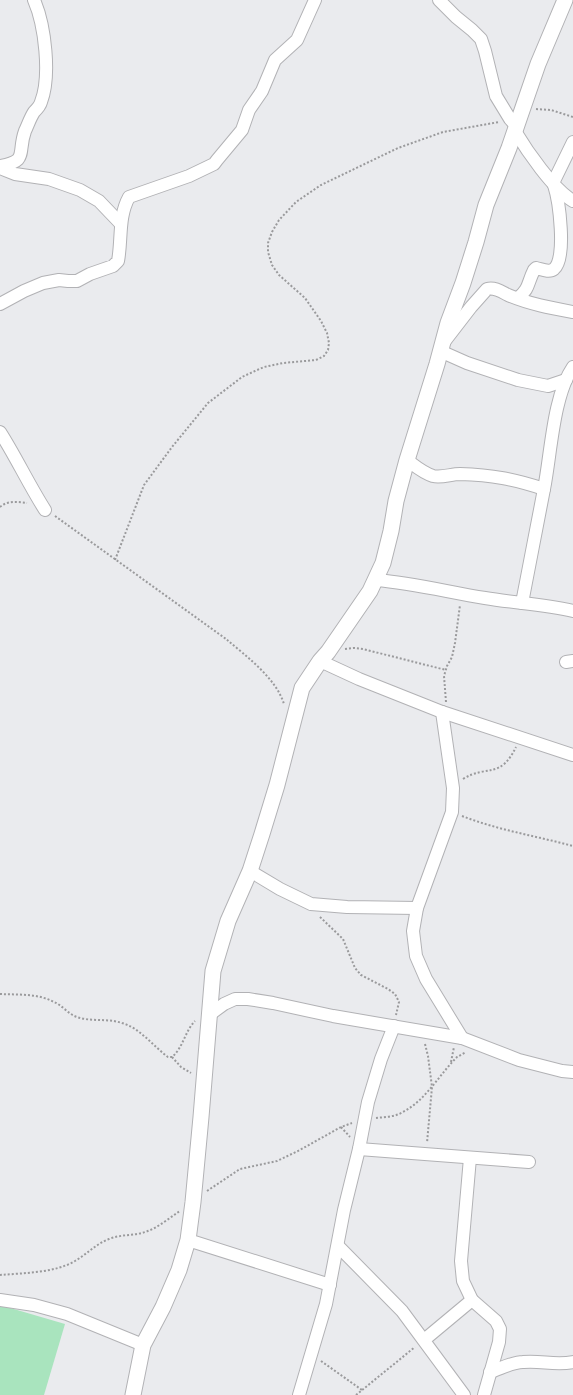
<svg xmlns="http://www.w3.org/2000/svg" width="573" height="1395" font-family="'PT Sans Narrow',sans-serif">
<rect width="100%" height="100%" fill="#eaebee"/>
<polygon fill="#a9e4be" points="0,1305 65,1324 44,1395 0,1395"/>
<g fill="none" stroke-linecap="round" stroke-linejoin="round">
<g stroke="#b2b2b5" stroke-width="14">
<g id="minor">
<polyline points="439,0 456,17 472,30 481,39 485,51 496,96 510,119 517,127"/>
<path d="M515,131C527,151 553,189 573,201"/>
<path d="M0,166C29,161 17,153 25,131C28,125 30,118 34,112C37,109 40,106 41,102C51,76 45,25 34,0"/>
<polyline points="0,168 15,174 49,179 80,190 99,201 121,224"/>
<polyline points="553,183 573,142"/>
<path d="M518,298C530,288 527,284 534,270L536,268C541,269 549,273 554,269C567,258 559,200 554,185"/>
<path d="M0,304L24,291L43,283L59,280L68,281H77L90,274L113,266L118,261C122,240 118,217 129,197L189,176L214,164L217,160L242,130L249,110L262,91L275,60L297,40L315,0"/>
<path d="M444,342L471,307L487,289C495,287 502,292 508,295C529,304 551,308 573,312"/>
<polyline points="440,351 467,363 518,380 548,386 566,380"/>
<path d="M0,432C16,457 29,485 45,510"/>
<path d="M407,460C415,466 423,473 433,476C442,478 451,474 460,474C492,475 514,479 544,489"/>
<path d="M376,580C413,583 448,592 485,598C514,603 544,604 573,611"/>
<path d="M522,603C529,565 537,527 544,489C551,454 553,396 573,367"/>
<polyline points="320,661 359,679 442,712 573,755"/>
<polyline points="566,662 573,661"/>
<polyline points="442,712 453,788 452,812 417,908 413,931 416,956 426,979 462,1038"/>
<polyline points="250,871 280,889 311,904 347,907 417,908"/>
<polyline points="209,1015 224,1004 235,999 248,999 273,1003 333,1016 462,1038 519,1060 562,1071 573,1072"/>
<polyline points="359,1149 529,1162"/>
<polyline points="470,1158 461,1261 463,1281 472,1300 496,1321 500,1329 499,1342 484,1395"/>
<polyline points="188,1240 330,1285"/>
<polyline points="338,1246 402,1311 464,1395"/>
<polyline points="0,1300 34,1305 67,1314 143,1345"/>
<polyline points="424,1340 472,1300"/>
<path d="M490,1372C500,1369 512,1362 523,1362C541,1360 555,1366 573,1362"/>
<polyline points="299,1395 326,1304 344,1210 359,1149 368,1102 381,1059 394,1026"/>
</g>
</g>
<g stroke="#b2b2b5" stroke-width="17">
<polyline id="tertiary" points="133,1395 143,1345 163,1307 179,1270 188,1240 193,1202 201,1117 213,971 228,921 250,871 262,834 277,785 302,688 320,661 328,652 370,591 383,563 391,531 396,501 407,460 437,364 448,323 463,283 476,242 486,205 509,148 538,64 565,0"/>
</g>
<g stroke="#9a9a9c" stroke-width="2" stroke-dasharray="2 2" stroke-linecap="butt">
<polyline points="536,109 551,110 573,117"/>
<path d="M0,507C8,500 18,502 27,503"/>
<path d="M55,516L226,639C246,656 276,678 284,704"/>
<polyline points="115,560 144,485 172,447 208,403 242,377 255,371 264,367 283,363 316,360 324,356 328,350 329,343 327,333 321,321 305,298 279,275 272,265 268,252 268,243 272,232 279,220 296,202 321,185 398,148 443,132 499,122"/>
<polyline points="345,649 354,648 363,649 446,670"/>
<polyline points="446,702 444,676 447,666 452,657 455,643 460,605"/>
<path d="M463,779C487,764 500,780 516,747"/>
<path d="M462,816C498,830 536,836 573,846"/>
<polyline points="320,917 343,939 355,968 361,975 388,989 395,994 399,1002 396,1015"/>
<path d="M0,994C18,995 37,993 54,1002C62,1005 68,1014 77,1017C91,1022 107,1018 122,1023C140,1028 153,1046 168,1057H172C183,1048 185,1031 195,1021"/>
<polyline points="425,1044 428,1056 432,1087 427,1143"/>
<polyline points="172,1057 181,1067 191,1073"/>
<polyline points="451,1062 454,1047"/>
<path d="M376,1118C385,1117 395,1117 403,1112C426,1100 439,1075 457,1057L466,1052"/>
<polyline points="341,1127 350,1137"/>
<polyline points="207,1191 240,1169 277,1161 298,1151 341,1127 352,1123"/>
<path d="M0,1275C23,1273 55,1273 75,1261C87,1254 96,1244 109,1239C121,1234 134,1236 145,1232C158,1228 169,1218 180,1211"/>
<polyline points="321,1361 362,1390"/>
<polyline points="356,1395 415,1347"/>
</g>
<use href="#minor" stroke="#fff" stroke-width="12"/>
<use href="#tertiary" stroke="#fff" stroke-width="15"/>
</g>
</svg>
